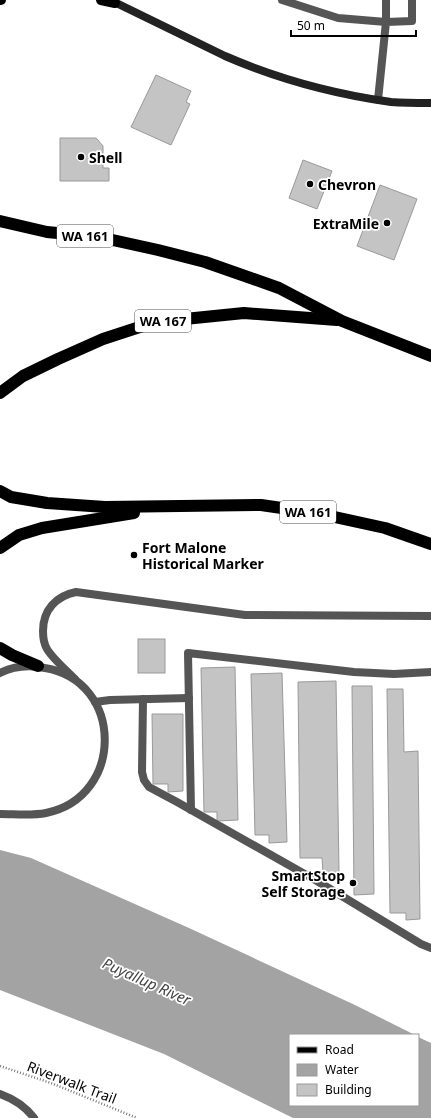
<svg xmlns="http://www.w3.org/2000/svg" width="431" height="1118" font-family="'Noto Sans',sans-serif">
<rect width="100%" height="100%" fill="#fff"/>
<polygon fill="#a3a3a3" points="0,850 31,858 189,928 355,1005 415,1035 290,1035 290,1105 418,1105 418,1037 431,1043 431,1118 293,1118 164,1054 0,990"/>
<g fill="#c4c4c4" stroke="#999">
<polygon points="156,75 191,91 186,102 190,104 171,145 131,127"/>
<polygon points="60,138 96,138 103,146 103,168 109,168 109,181 60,181"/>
<polygon points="303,160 332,171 317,209 289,198"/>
<polygon points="380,185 417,199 394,260 357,246"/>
<rect x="138" y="639" width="27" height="34"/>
<polygon points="235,667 238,820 217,821 217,812 204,812 201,668"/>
<polygon points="282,673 287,842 269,843 269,835 255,835 251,674"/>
<polygon points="336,681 339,872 323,873 322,858 300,858 298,682"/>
<polygon points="352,686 372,686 374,894 354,895"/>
<polygon points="387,689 403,689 404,752 418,751 420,919 406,920 406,913 390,913"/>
<polygon points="152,714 183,714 183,791 168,792 168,784 153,784"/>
</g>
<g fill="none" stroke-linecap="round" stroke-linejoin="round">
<polyline stroke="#777" stroke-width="2.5" stroke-dasharray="1 2" stroke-linecap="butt" points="0,1066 51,1083 137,1118"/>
<g stroke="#555" stroke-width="8">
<polyline points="282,0 338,18 386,22 386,0"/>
<polyline points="378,100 386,22 412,21 412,0"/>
<path d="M75,679C67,671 53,659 47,649C44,644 43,638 43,631C43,610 56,596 76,592L245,615L431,616"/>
<polyline points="143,699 142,772 144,780 149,787 177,802 317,881 421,944 431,948"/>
<polyline points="95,702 110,700 189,698"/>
<polyline points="191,810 188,653 354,672 394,674 431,672"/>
<path d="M0,1094C14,1099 25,1106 34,1118"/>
</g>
<path stroke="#555" stroke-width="8" d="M0,673C14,666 30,665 45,668C124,681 125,797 46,813C31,816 15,814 0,814"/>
<path stroke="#222" stroke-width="8" d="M110,0L225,56C278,79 334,94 391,102C404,103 418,103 431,103"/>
<g stroke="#000" stroke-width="10">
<polyline points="0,0 1,0"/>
<polyline points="101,0 115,3"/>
</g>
<g stroke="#000" stroke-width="12">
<polyline points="0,221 47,232 99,237 158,250 205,262 279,288 342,321 431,356"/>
<polyline points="0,393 23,376 58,359 103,339 155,322 244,313 337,320"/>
<polyline points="0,491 11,497 47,503 105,507 261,505 316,513 385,528 431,544"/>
<polyline points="0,548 19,535 42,528 134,513"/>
<polyline points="0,648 12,655 38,666"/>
</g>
</g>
<g fill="#000" stroke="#fff" stroke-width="1.5">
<circle cx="81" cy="157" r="4"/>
<circle cx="310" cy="184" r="4"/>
<circle cx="387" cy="223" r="4"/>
<circle cx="134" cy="555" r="4"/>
<circle cx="353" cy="883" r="4"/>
</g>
<g text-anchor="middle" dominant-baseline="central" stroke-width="3.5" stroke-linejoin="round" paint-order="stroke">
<g fill="#fff" stroke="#4c4c4c" stroke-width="1">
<rect x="57" y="225" width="56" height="22" rx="3"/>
<rect x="135" y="310" width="56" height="22" rx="3"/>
<rect x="280" y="501" width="56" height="22" rx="3"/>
</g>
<g font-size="13" font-weight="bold" fill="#000">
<text x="85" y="236">WA 161</text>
<text x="163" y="321">WA 167</text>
<text x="308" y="512">WA 161</text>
</g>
<g font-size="14" font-weight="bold" fill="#000" stroke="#fff" text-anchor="start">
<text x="89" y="157">Shell</text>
<text x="318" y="184">Chevron</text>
<text x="379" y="223" text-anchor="end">ExtraMile</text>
<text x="142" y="547">Fort Malone<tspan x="142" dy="16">Historical Marker</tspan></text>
<text x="345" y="875" text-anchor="end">SmartStop<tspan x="345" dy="16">Self Storage</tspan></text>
</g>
<g font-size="14" fill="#000" stroke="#fff">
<text transform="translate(72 1082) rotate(21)">Riverwalk Trail</text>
</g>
<g font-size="15" font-style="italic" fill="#444" stroke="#fff">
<text transform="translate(147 981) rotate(24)">Puyallup River</text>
</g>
</g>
<rect x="289" y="1034" width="130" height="72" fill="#ffffff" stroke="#999999"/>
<rect x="297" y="1047" width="20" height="6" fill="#000000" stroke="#999999"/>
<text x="325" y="1054" font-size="12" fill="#000000">Road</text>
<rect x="297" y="1064" width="20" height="12" fill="#a3a3a3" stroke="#999999"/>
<text x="325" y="1074" font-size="12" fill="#000000">Water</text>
<rect x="297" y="1084" width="20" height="12" fill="#c4c4c4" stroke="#999999"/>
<text x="325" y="1094" font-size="12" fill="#000000">Building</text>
<path d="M291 30v6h125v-6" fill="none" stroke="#000000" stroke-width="2"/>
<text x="297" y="30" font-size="12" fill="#000000" stroke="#ffffff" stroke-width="3" paint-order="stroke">50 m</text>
</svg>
